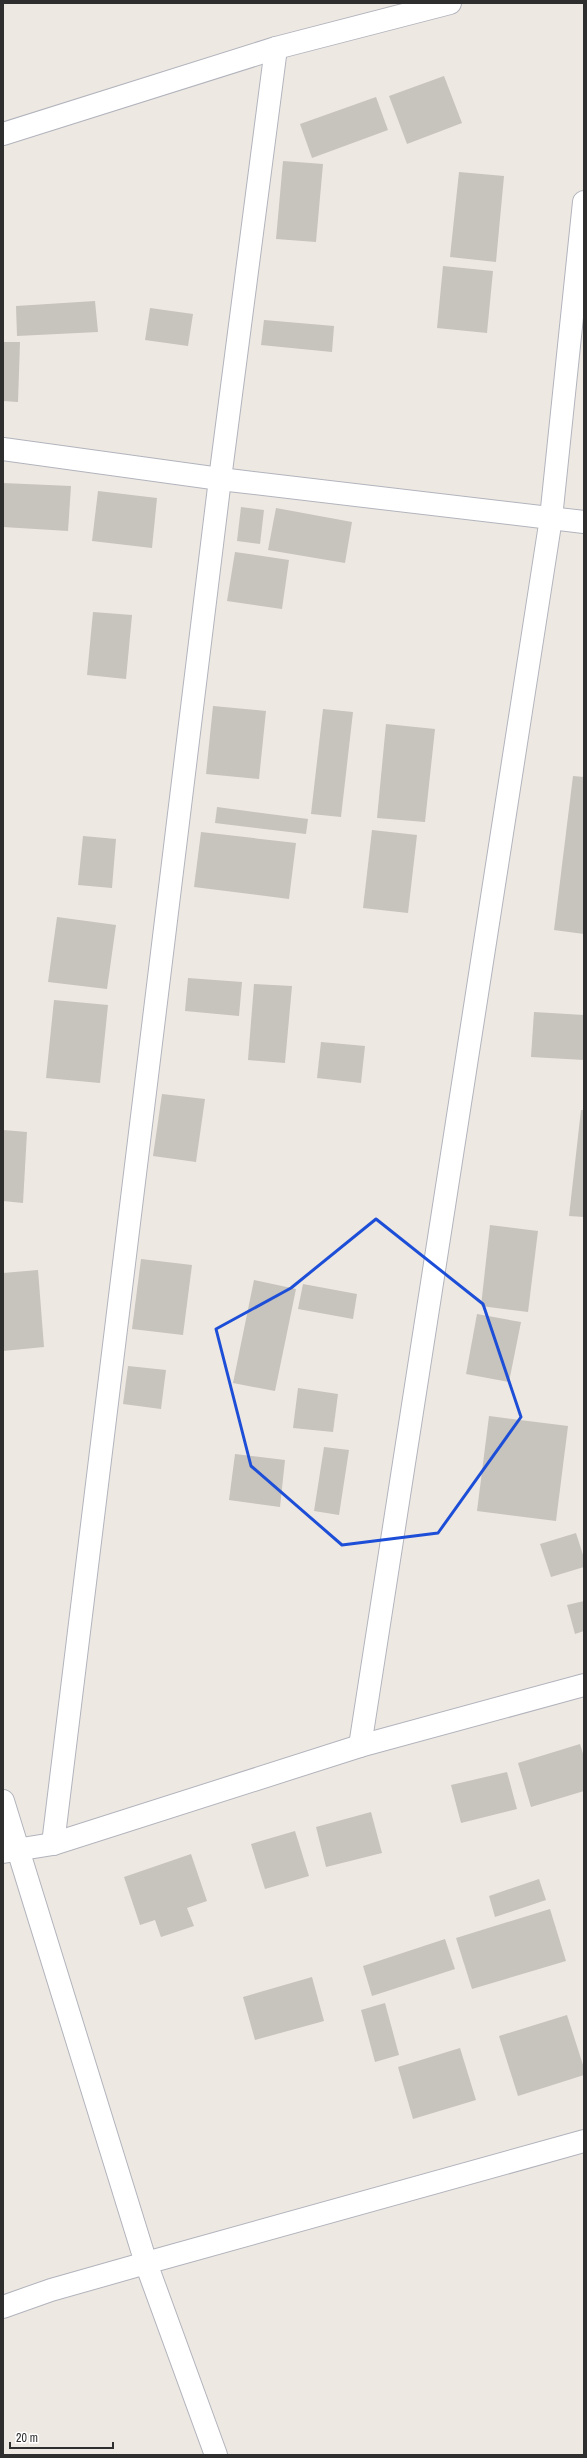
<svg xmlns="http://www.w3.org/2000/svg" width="587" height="2458" font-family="'Archivo Narrow',sans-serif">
<rect width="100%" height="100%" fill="#eee8e2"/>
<g fill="#c7c3bd">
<polygon points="444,76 462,123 407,144 389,96"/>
<polygon points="376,97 388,130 312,158 300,124"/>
<polygon points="283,161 323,164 316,242 276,239"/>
<polygon points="459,172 504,176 496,262 450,257"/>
<polygon points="443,266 493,271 487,333 437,328"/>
<polygon points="95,301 98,332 17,336 16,306"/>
<polygon points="150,308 193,314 188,346 145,340"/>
<polygon points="264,320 334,326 332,352 261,345"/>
<polygon points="3,342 20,342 18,402 3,401"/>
<polygon points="3,483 71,486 68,531 3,527"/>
<polygon points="98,491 157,498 152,548 92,541"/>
<polygon points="241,507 264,510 260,544 237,541"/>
<polygon points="276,508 352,522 345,563 268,550"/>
<polygon points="235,552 289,560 282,609 227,601"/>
<polygon points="93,612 132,615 126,679 87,675"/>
<polygon points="213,706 266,711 259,779 206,774"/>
<polygon points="323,709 353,712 341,817 311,814"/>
<polygon points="386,724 435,729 425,822 377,818"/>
<polygon points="573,776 584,777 584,934 554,930"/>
<polygon points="217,807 308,819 306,834 215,823"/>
<polygon points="372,830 417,835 408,913 363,908"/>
<polygon points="201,832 296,843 289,899 194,887"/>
<polygon points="83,836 116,839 112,888 78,885"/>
<polygon points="57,917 116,925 107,989 48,982"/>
<polygon points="188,978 242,982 239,1016 185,1011"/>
<polygon points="254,984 292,986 285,1063 248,1060"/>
<polygon points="54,1000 108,1005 100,1083 46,1078"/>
<polygon points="534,1012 584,1015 584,1060 531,1057"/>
<polygon points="321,1042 365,1046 361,1083 317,1078"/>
<polygon points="162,1094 205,1099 196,1162 153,1156"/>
<polygon points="581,1110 584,1110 584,1217 569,1216"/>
<polygon points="3,1130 27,1132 23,1203 3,1201"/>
<polygon points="490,1225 538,1231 528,1312 481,1306"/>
<polygon points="141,1259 192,1265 183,1335 132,1329"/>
<polygon points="38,1270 44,1347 3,1351 3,1273"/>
<polygon points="254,1280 296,1289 275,1391 233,1383"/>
<polygon points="303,1284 357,1294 353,1319 298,1309"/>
<polygon points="477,1314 521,1322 509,1382 466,1374"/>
<polygon points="128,1366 166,1370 161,1409 123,1404"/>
<polygon points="298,1388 338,1394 333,1432 293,1428"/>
<polygon points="489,1416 568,1426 556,1521 477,1511"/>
<polygon points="324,1447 349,1450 339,1515 314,1511"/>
<polygon points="235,1454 285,1460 280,1507 229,1500"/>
<polygon points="576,1533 584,1558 584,1567 551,1577 540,1544"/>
<polygon points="584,1601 584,1631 575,1634 567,1605"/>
<polygon points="580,1744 584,1757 584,1791 531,1807 518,1763"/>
<polygon points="507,1772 517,1809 461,1823 451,1785"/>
<polygon points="371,1812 382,1853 326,1867 316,1827"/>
<polygon points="295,1831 309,1876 265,1889 251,1844"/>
<polygon points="191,1854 207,1901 187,1908 194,1926 161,1937 155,1920 140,1925 124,1877"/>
<polygon points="539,1879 546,1900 495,1917 489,1896"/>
<polygon points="550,1909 566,1961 472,1989 456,1938"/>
<polygon points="445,1939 455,1969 372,1996 363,1966"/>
<polygon points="312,1977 324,2021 255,2040 243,1997"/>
<polygon points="385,2003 399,2055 375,2062 361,2010"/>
<polygon points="567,2015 584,2068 584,2075 518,2096 499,2036"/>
<polygon points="460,2048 476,2100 413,2119 398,2067"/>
</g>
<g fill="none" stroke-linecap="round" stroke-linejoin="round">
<g stroke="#b2b4bd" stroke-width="24">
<g id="minor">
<polyline points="3,134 276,48 450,3"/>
<polyline points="3,449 220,479 584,522"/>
<polyline points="360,1746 551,518 584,202"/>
<polyline points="3,1801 146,2263 51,2290 3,2307"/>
<polyline points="53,1844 220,479 276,48"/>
<polyline points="3,1852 53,1844 360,1746 584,1685"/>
<polyline points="216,2455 146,2263 584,2141"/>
</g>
</g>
<use href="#minor" stroke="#fff" stroke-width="22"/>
</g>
<path fill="none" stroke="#1d4ed8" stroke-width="3" stroke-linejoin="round" d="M376,1219L483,1304L521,1417L438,1533L342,1545L251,1466L216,1329L291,1288Z"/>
<rect width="587" height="2458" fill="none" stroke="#2e2e2e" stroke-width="8"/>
<path d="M10 2442v6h103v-6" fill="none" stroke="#2e2e2e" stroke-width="2"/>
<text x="16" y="2442" font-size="12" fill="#2e2e2e" stroke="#ffffff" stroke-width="3" paint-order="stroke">20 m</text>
</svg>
